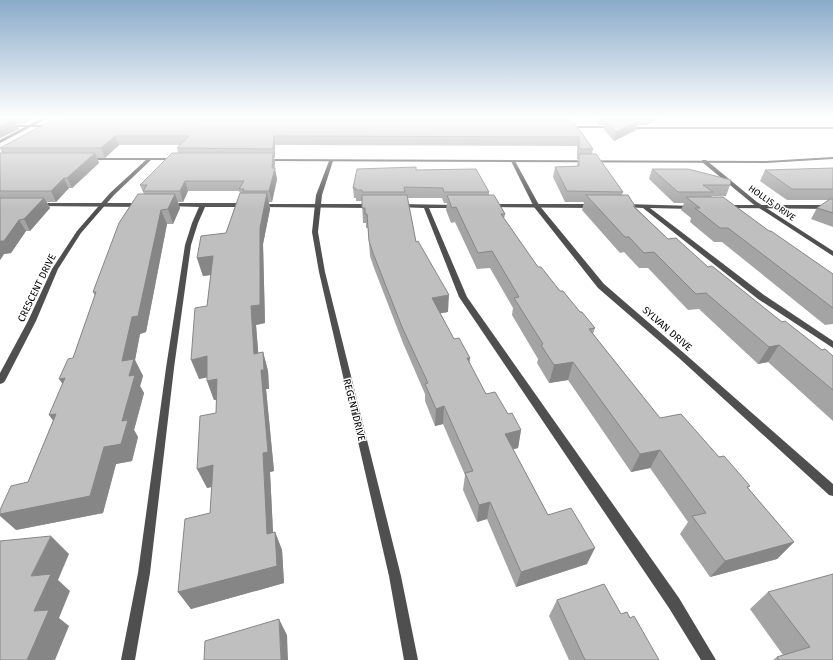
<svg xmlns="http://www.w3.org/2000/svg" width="833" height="660" font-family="'Fira Sans',sans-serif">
<rect width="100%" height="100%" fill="#fff"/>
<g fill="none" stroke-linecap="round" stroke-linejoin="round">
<g fill="#4f4f4f" fill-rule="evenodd">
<polygon points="0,125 51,125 53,126 51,127 0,127"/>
<polygon points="567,126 615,126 617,127 615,128 566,128"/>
<polygon points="627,127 833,127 833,129 626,129"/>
<polygon points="38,203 140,203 143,205 140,207 36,206 35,205"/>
<polygon points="168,203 246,203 249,205 246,207 205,207 198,223 191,245 174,368 150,573 135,660 121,660 138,573 166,368 185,245 192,223 199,207 166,206 166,204"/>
<polygon points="258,204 372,204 375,206 372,208 260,207 257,205"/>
<polygon points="398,204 458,205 458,207 456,208 429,208 467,297 679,598 716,660 701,660 669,608 459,297 424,208 396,207 396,205"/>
<polygon points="490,204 594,204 597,206 594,208 488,207 488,205"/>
<polygon points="626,204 694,206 694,208 692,209 650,208 764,295 833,341 833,348 758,299 643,208 624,207 623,206"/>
<polygon points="726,205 833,205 833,209 724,208 724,206"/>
</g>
<g fill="#4f4f4f" fill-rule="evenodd">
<polygon points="148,158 152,159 114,195 81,233 58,269 36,321 5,381 3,383 0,384 0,373 28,321 52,269 77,231 110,193"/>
<polygon points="331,160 333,161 322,195 318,232 325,272 401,576 418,660 404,660 389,576 319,272 312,232 316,195 329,161"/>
<polygon points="511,160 515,161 539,205 604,284 685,354 833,484 833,496 829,495 679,358 598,288 534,207 511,161"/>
<polygon points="702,160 706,160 757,202 833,251 833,256 753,204 702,162"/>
</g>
<g fill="#4f4f4f" fill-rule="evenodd">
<polygon points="44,117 50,117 0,143 0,140"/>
<polygon points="833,157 833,159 766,163 264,161 262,160 264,159 766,161"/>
<polygon points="88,158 176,158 178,159 176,160 86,160 86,159"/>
</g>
</g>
<g fill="#a4a4a4">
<polygon points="0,117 33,117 25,124 16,124 19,129 0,138"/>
<polygon points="63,117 569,117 569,121 593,149 592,154 623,192 622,195 635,206 635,207 668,239 708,267 782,322 822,350 833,356 833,421 768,362 758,364 699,309 688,310 648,268 639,268 624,252 620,253 582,210 584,202 565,202 553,177 555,167 577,166 578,159 577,159 577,146 275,145 275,158 274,158 275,163 274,168 277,179 272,202 269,202 270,209 263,244 265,323 256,325 258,353 263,352 268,371 269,389 266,389 274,471 270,472 273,532 275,532 282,550 284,583 191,609 178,592 210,513 212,487 207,488 216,413 216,400 214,400 207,381 207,377 199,379 207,306 211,275 203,276 197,258 226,233 240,193 239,191 188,191 183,202 178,202 180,208 173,224 167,224 146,332 140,334 135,360 143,376 140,386 144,393 134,430 138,437 132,461 116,464 103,513 16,530 28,482 53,421 63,385 73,358 95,296 93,292 144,194 140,185 178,153 177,148 180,145 119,145 105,158 97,158 99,163 72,188 69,188 56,202 47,202 50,208 30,231 26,231 11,253 4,254 0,260 0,153 2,153 0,148 64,120"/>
<polygon points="592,117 661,117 646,125 638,125 636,130 614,141 604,130 605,125 599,125"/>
<polygon points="833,168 833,227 811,219 817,208 830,200 787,200 760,181 765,170"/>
<polygon points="652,169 730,185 726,196 712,196 711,197 769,231 833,274 833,324 825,325 722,242 714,242 690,222 691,218 681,210 684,203 674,203 649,179"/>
<polygon points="416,170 489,192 489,195 505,214 504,219 538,267 595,328 593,334 660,418 719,457 750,486 748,488 794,542 777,559 710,577 680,534 688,522 650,468 631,472 568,380 549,383 537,363 538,359 512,315 513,308 490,268 477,269 455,222 451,223 446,210 447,203 444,203 442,198 407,198 416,242 448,312 440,313 454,339 469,363 486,394 508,414 521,430 518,448 513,449 548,515 587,564 516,587 487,519 477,522 463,490 465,475 443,424 435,426 425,401 425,394 403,343 374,268 370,256 368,228 366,228 366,223 363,223 362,201 356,201 356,198 354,198 353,188"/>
<polygon points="768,592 833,660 773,660 777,657 783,655 750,609"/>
<polygon points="557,600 621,614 630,618 659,660 569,660 549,616"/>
</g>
<g fill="#868686">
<polygon points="22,117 33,117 25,124"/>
<polygon points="648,117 661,117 646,125"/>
<polygon points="14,120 19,129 0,138 0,127"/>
<polygon points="639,121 636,130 614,141 616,132"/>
<polygon points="115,136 119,145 105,158 101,148"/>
<polygon points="274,136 275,145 275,158 273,149"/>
<polygon points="95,153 99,163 72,188 67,178"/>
<polygon points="273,153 275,163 274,170 275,168 277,179 272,202 269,191 272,168"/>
<polygon points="64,178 69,188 56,202 51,191"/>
<polygon points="185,181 188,191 183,202 180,191"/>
<polygon points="267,193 270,209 263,244 265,323 256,325 260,373 254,354 251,306 260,228"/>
<polygon points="175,194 180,208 173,224 168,209"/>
<polygon points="44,198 50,208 30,231 24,219"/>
<polygon points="161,210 167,224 146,332 140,334 135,360 143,376 140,386 144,393 134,430 138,437 132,461 116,464 103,513 16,530 0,516 0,514 104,447 122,421 122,361 132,317"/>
<polygon points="19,220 26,231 11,253 4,254 0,260 0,241"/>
<polygon points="213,256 219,274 203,276 197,258"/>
<polygon points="449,295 448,312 431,315 432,298"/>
<polygon points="779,345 768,362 758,364 769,347"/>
<polygon points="263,352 268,371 269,389 266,389 274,471 270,472 274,552 267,534 263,453 261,370"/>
<polygon points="207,356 215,376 199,379 191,360"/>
<polygon points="467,358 470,358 468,375"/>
<polygon points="573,362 568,380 549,383 554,365"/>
<polygon points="65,378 71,396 59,379"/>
<polygon points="217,379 224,398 214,400 207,381"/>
<polygon points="444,406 443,424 435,426 436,409"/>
<polygon points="56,414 62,433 49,415"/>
<polygon points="521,430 518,448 502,452 505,434"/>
<polygon points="660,450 650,468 631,472 640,454"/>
<polygon points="213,465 222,484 207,488 197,469"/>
<polygon points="490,502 487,519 477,522 479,505"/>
<polygon points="275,532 282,550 284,583 191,609 178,592"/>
<polygon points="51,536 69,554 58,580 70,591 59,618 69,626 55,660 27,660 34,611 31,576"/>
<polygon points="794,542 777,559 710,577 725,561"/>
<polygon points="595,548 587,564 516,587 521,572"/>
<polygon points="279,619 287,635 288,660 281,660"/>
</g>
<g fill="#bfbfbf" stroke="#868686">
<polygon points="0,120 14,120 0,127"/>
<polygon points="52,120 573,121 593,149 579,149 579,137 274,136 273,149 177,148 189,136 115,136 101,148 0,148"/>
<polygon points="606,121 639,121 616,132"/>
<polygon points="0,153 95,153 67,178 64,178 51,191 0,191"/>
<polygon points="172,153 273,153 272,168 275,168 269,191 243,191 244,189 239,189 244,181 185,181 180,191 143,191 147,185 140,185"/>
<polygon points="579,154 596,154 623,192 567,191 555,167 579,166"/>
<polygon points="416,167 416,170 476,169 489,192 444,192 443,188 404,187 405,192 362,192 362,190 355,190 356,188 353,188 357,169"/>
<polygon points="833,168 833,189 792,189 765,170"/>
<polygon points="652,169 688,169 731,180 730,185 703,185 713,192 678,192"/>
<polygon points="240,193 267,193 260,228 260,305 251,306 254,354 263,352 264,370 261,370 268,452 263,453 267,534 275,532 277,566 178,592 185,519 210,513 213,465 197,469 200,416 216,413 217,379 207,381 207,356 191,360 195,308 207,306 213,256 197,258 201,236 226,233"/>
<polygon points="138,194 175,194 168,209 161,210 138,316 132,317 122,361 134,359 129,376 135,375 122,421 128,420 121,444 104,447 90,496 0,514 0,510 11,486 28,482 56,414 49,415 65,378 59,379 68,359 73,358 96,292 93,292 119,223"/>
<polygon points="362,195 407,195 416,242 418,241 449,295 432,298 454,339 459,338 470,358 467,358 486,394 495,392 508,414 512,413 521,430 505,434 548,515 571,508 595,548 521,572 490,502 479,505 465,473 473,471 444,406 436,409 425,384 428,383 402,327 373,253 369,241 367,214 365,214 365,208 362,208"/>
<polygon points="447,195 494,195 505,214 501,214 538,267 541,267 560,291 563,291 580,312 582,312 595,328 589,329 660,418 681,414 719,457 724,456 750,486 747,487 794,542 725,561 692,516 706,513 660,450 640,454 573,362 554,365 541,345 543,344 514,298 519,297 492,251 478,253 456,207 452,208"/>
<polygon points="586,195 628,195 635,206 633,206 668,239 676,238 708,267 712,266 782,322 785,321 822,350 825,349 833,356 833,390 779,345 769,347 706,293 696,294 654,252 644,253 629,237 625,237"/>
<polygon points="686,197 723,197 769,231 771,231 833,274 833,308 728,228 720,228 695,208 700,208"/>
<polygon points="0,198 44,198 24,219 19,220 4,241 0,241"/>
<polygon points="830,199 833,199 833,213 817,208"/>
<polygon points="51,536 31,576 51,574 34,611 49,610 27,660 0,660 0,541"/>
<polygon points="833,574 833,660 779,660 777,657 810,647 768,592"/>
<polygon points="604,584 621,614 627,612 630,618 634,616 659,660 585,660 557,600"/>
<polygon points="279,619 281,660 204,660 205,641"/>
</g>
<linearGradient id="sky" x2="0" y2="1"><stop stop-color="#8aabca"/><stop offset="0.56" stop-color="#fff"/><stop offset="1" stop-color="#fff" stop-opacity="0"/></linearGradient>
<rect width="833" height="210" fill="url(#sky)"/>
<g text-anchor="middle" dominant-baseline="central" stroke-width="3" stroke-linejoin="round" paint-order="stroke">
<g font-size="9" fill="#000" stroke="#fff">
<text transform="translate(772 203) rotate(35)">HOLLIS DRIVE</text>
</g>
<g font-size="10" fill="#000" stroke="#fff">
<text transform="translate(37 288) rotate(-64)">CRESCENT DRIVE</text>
<text transform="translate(667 329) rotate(41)">SYLVAN DRIVE</text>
<text transform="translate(354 410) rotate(76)">REGENT DRIVE</text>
</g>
</g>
</svg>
